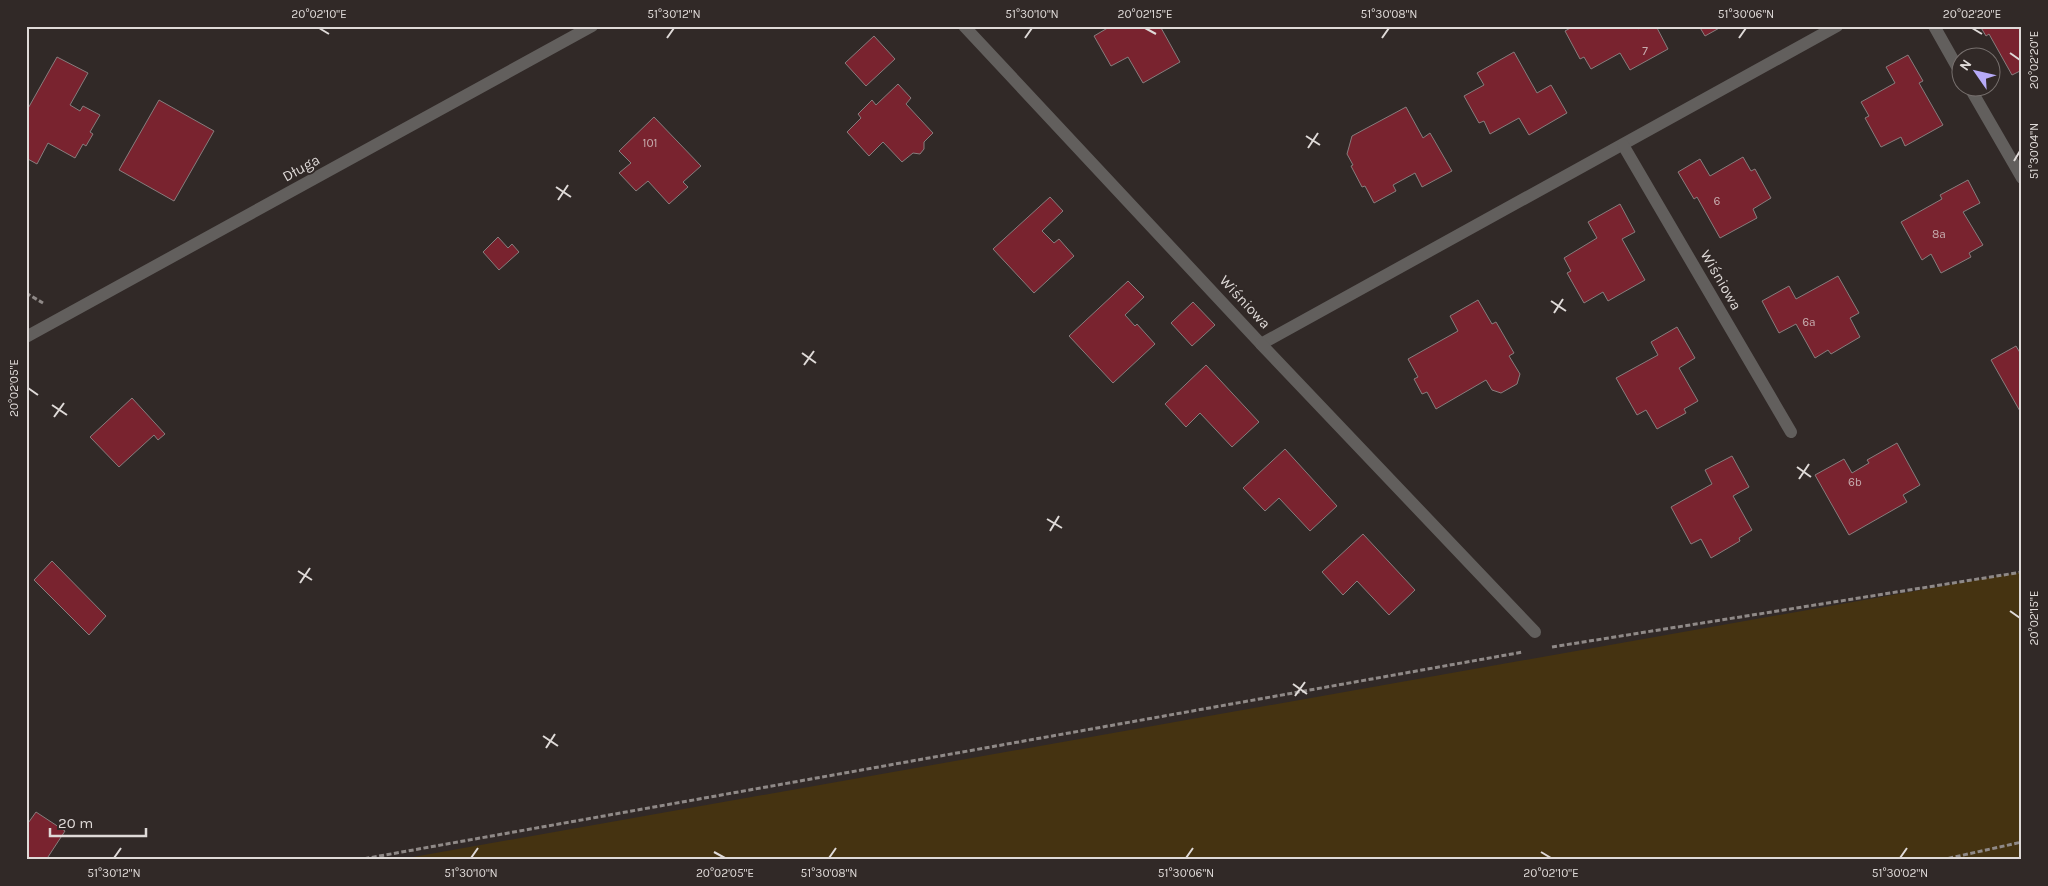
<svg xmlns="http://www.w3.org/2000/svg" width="2048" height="886" font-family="Karla,sans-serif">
<rect width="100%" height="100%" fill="#312927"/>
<polygon fill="#453311" points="2022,572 2022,860 396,860"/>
<g fill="#79232f" stroke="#877d7d">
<polygon points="1160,26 1180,62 1143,83 1128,57 1111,66 1094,36 1111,26"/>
<polygon points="1574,26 1637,26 1638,29 1642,26 1656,26 1668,49 1630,70 1620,53 1591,69 1584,57 1580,59 1565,31"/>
<polygon points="1699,26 1723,26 1705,36"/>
<polygon points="1980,26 2022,26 2022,70 2012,75 1989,34 1986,36"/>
<polygon points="874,36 895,59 866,86 845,63"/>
<polygon points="1514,52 1537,93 1551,85 1567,113 1529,135 1519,118 1490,134 1484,121 1479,123 1464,96 1484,85 1477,73"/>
<polygon points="1908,55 1923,81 1919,83 1943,125 1905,146 1901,137 1881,147 1865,118 1869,116 1861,102 1895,83 1886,67"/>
<polygon points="57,57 88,73 70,105 80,111 83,106 100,115 90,132 93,134 86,146 83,144 75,158 48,143 37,164 26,158 26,112"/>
<polygon points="898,84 911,98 906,104 933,133 924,142 924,149 920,154 913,153 902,162 883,142 869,156 847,132 861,118 858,114 872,100 876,105"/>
<polygon points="159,100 214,131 174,201 119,170"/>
<polygon points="1406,107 1423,138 1430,133 1452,171 1422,187 1415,173 1393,185 1396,191 1374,203 1365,186 1362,187 1351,166 1353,165 1347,154 1352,136"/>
<polygon points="654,117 701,166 683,182 688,187 669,204 648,181 636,191 619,173 631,163 619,151"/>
<polygon points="1743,157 1751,171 1755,169 1771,198 1753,209 1757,218 1720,238 1697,197 1694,199 1678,172 1700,159 1710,176"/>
<polygon points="1968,180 1980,203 1963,212 1983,245 1969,253 1971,257 1941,273 1931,254 1922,260 1901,222 1942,199 1940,195"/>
<polygon points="1050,197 1063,211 1042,231 1054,243 1059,239 1074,256 1034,293 993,249"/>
<polygon points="1620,204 1635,232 1622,239 1645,280 1608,301 1603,292 1584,303 1567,273 1571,271 1564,258 1597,238 1588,222"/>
<polygon points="498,237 508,248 512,244 519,252 499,270 483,252"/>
<polygon points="1838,276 1859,313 1850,318 1860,337 1831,354 1828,350 1815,358 1796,324 1779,333 1762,301 1789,286 1796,299"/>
<polygon points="1128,281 1144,297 1125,315 1135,326 1137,324 1155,344 1113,383 1069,336"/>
<polygon points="1478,300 1492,324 1496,322 1514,353 1509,356 1520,374 1517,384 1501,393 1492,390 1486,380 1436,409 1427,392 1422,394 1414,379 1418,377 1408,359 1458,331 1450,316"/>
<polygon points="1193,302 1215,325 1192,346 1171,323"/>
<polygon points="1677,327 1695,358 1679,368 1698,401 1684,409 1686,413 1657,429 1646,410 1637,415 1616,378 1658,355 1651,342"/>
<polygon points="2016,346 2022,356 2021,413 1991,360"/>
<polygon points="1206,365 1259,422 1232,447 1200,413 1186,427 1165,404"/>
<polygon points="132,398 165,434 158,440 154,435 119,467 90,437"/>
<polygon points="1897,443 1920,485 1903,495 1907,502 1849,535 1815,475 1844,459 1852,473 1869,463 1867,460"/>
<polygon points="1285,449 1337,506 1310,531 1279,498 1265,511 1243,488"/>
<polygon points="1732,456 1749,487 1733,496 1752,530 1739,538 1740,541 1711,558 1701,539 1691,544 1671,507 1712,484 1705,470"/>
<polygon points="1363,534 1415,590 1389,615 1357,581 1343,595 1322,572"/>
<polygon points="52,561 106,616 89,635 34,580"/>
<polygon points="36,812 65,831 46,860 26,860 26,826"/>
</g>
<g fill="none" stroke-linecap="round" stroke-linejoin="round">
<g stroke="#8f8987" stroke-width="3" stroke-dasharray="5 2.5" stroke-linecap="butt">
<polyline points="26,293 43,303"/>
<polyline points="1552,647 2022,572"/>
<polyline points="357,860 1523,652"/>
<polyline points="1941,860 2022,842"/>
</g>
<g stroke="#625f5d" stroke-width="12">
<polyline points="964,26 1261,344 1837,26"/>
<polyline points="1934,26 1960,72"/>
<polyline points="1970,88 2022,178"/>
<polyline points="1623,145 1791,432"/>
<polyline points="26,337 592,26"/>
<polyline points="1261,344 1535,632"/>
</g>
</g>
<path fill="none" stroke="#dfdad8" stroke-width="2" d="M319,28L329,34M1145,28L1156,34M1972,28L1982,34M667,38L674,28M1025,38L1032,28M1382,38L1389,28M1739,38L1746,28M2010,53L2020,60M1306,136L1320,145M1308,148L1318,133M2014,161L2020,151M556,187L571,197M558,200L568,185M1551,301L1566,311M1554,313L1563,299M802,353L816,363M804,365L814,351M28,388L38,395M52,405L67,415M54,417L64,403M1797,467L1811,477M1799,479L1809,464M1047,519L1062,528M1050,531L1059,516M298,571L312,580M300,583L310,568M2010,611L2020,618M1293,684L1307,694M1295,696L1305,682M543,736L558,746M546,748L555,734M714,852L725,858M1541,852L1551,858M114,858L121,848M471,858L478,848M829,858L836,848M1186,858L1193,848M1900,858L1907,848"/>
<g text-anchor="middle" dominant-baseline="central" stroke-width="4" stroke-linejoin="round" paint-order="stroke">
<g font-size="12" fill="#c6acae">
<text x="1645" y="51">7</text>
<text x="650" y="143">101</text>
<text x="1717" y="201">6</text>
<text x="1939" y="234">8a</text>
<text x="1809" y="322">6a</text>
<text x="1855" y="482">6b</text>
</g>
<g font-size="15" fill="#dfdad8" stroke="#312927">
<text transform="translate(301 168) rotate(-29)">Długa</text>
<text transform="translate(1721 280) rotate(60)">Wiśniowa</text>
<text transform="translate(1245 302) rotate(47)">Wiśniowa</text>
</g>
</g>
<rect width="2048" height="886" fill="none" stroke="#312927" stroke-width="55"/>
<g transform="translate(1976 72) rotate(304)"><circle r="24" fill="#312927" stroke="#77706e"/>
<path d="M0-4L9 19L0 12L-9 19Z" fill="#b7abf8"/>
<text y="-8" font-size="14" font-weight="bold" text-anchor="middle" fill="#dfdad8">N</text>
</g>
<path d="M50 828v8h96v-8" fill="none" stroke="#dfdad8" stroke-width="2.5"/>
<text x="58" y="828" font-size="15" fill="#dfdad8" stroke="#312927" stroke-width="4" paint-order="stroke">20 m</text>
<rect x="28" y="28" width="1992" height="830" fill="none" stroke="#dfdad8" stroke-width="2"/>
<g font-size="12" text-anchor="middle" fill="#dfdad8">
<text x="319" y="18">20°02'10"E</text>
<text x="674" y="18">51°30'12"N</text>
<text x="1032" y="18">51°30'10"N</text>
<text x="1145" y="18">20°02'15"E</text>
<text x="1389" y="18">51°30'08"N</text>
<text x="1746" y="18">51°30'06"N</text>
<text x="1972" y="18">20°02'20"E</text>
<text transform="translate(2034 60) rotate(-90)" y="4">20°02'20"E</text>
<text transform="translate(2034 151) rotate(-90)" y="4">51°30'04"N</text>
<text transform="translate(14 388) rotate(-90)" y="4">20°02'05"E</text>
<text transform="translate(2034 618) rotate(-90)" y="4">20°02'15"E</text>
<text x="114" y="877">51°30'12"N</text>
<text x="471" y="877">51°30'10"N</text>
<text x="725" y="877">20°02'05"E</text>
<text x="829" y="877">51°30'08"N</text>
<text x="1186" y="877">51°30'06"N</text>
<text x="1551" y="877">20°02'10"E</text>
<text x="1900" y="877">51°30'02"N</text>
</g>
</svg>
